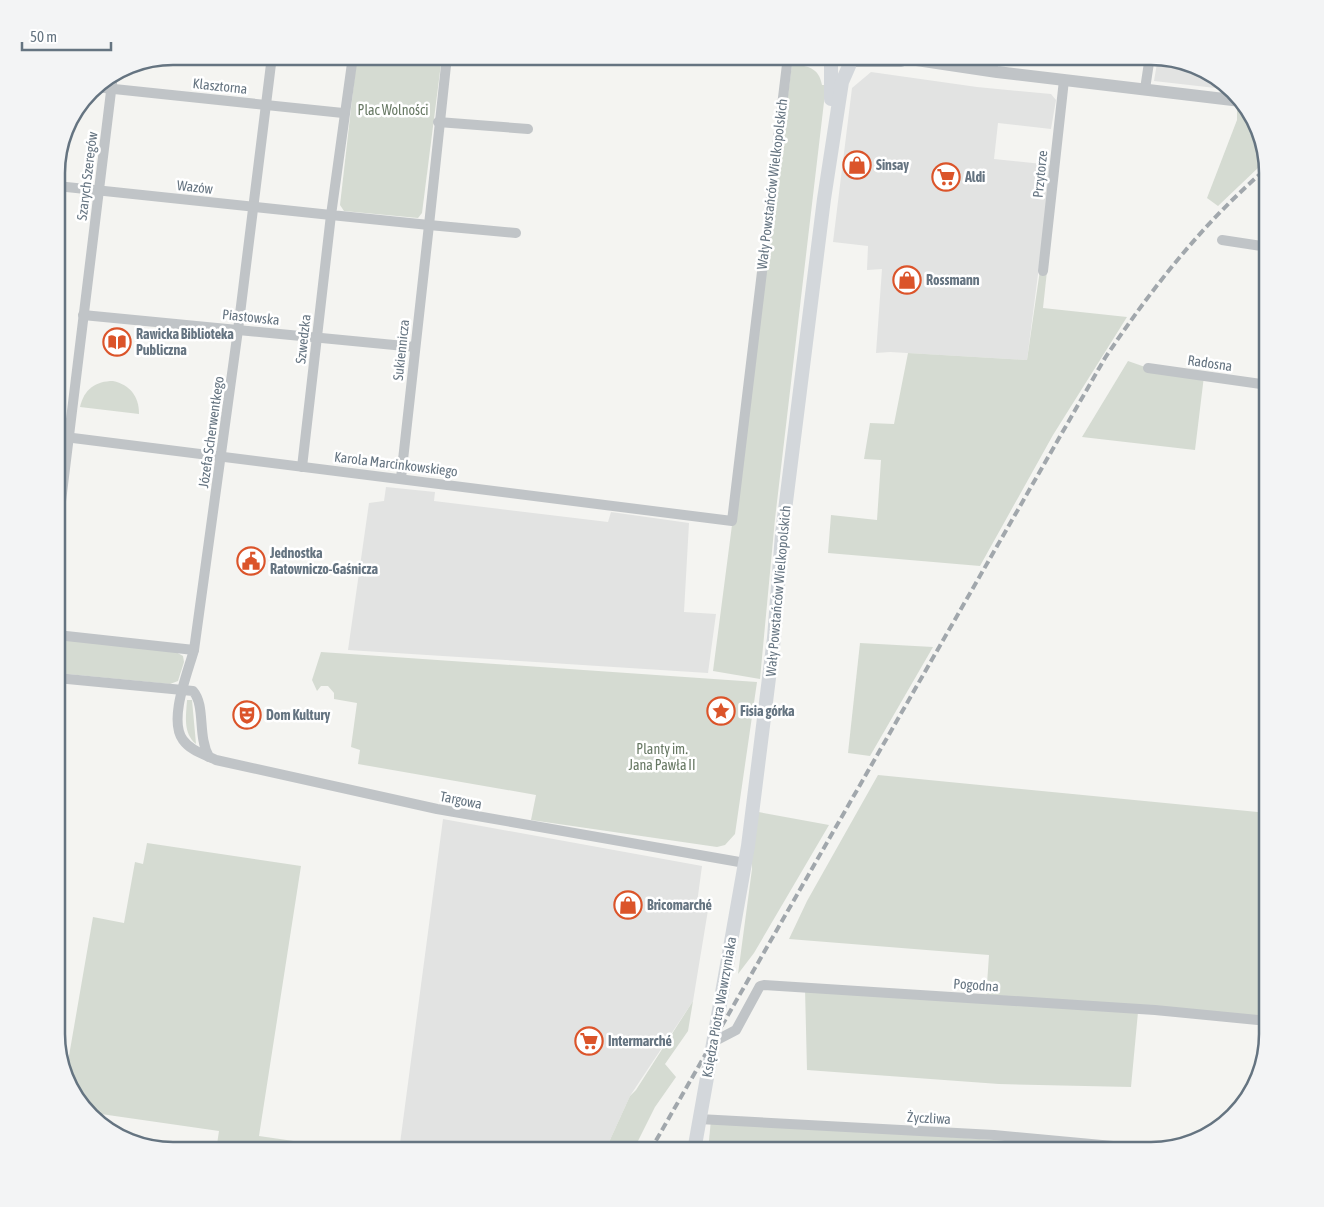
<svg xmlns="http://www.w3.org/2000/svg" width="1324" height="1207" font-family="'Asap Condensed',sans-serif">
<rect width="100%" height="100%" fill="#f4f4f1"/>
<g fill="#e2e3e2">
<polygon points="1158,57 1196,65 1233,90 1154,81"/>
<polygon points="871,72 977,87 1051,94 1056,100 1051,129 998,123 994,159 1052,165 1027,360 890,352 876,353 882,269 867,270 868,246 833,242 852,88"/>
<polygon points="386,487 435,492 434,501 608,522 611,512 689,523 684,612 716,614 708,673 348,650 369,503 384,501"/>
<polygon points="443,819 702,866 697,903 709,904 693,1001 630,1096 605,1151 399,1151"/>
</g>
<g fill="#d5dbd2">
<polygon points="357,56 442,56 422,213 418,218 344,211 340,205"/>
<path d="M792,64C807,66 819,67 822,85H826L775,519L760,679L713,671Z"/>
<polygon points="1237,101 1241,101 1259,128 1267,167 1260,166 1218,206 1207,198 1237,120"/>
<polygon points="1040,270 1047,271 1043,308 1127,317 1053,435 980,566 828,553 831,515 877,520 881,460 864,459 870,423 894,424 908,353 1027,360"/>
<polygon points="1128,361 1148,368 1204,376 1195,450 1082,437"/>
<path d="M113,381C130,385 139,396 139,414L80,407C84,389 96,381 113,381Z"/>
<polygon points="57,639 174,651 183,656 184,662 178,681 170,684 57,673"/>
<polygon points="860,643 933,647 870,756 848,753"/>
<polygon points="321,652 757,682 735,834 725,845 717,847 531,820 536,795 358,764 360,750 351,747 357,703 334,699 334,693 328,686 321,686 317,691 312,680"/>
<path d="M187,700H192L196,744C183,733 186,717 187,700Z"/>
<polygon points="878,775 1268,813 1268,1024 1138,1012 1131,1087 999,1084 807,1070 805,988 986,999 989,955 789,939 807,901"/>
<polygon points="753,811 829,825 754,953 738,974 752,869 750,830"/>
<polygon points="147,843 301,866 259,1136 363,1151 216,1151 219,1131 87,1112 65,1079 93,917 124,923 135,862 143,864"/>
<polygon points="693,1001 688,1031 665,1064 676,1077 655,1107 633,1151 605,1151 630,1096 636,1090"/>
<polygon points="711,1120 1151,1151 708,1150"/>
</g>
<g fill="none" stroke-linecap="round" stroke-linejoin="round">
<g stroke="#c0c4c7" stroke-width="10">
<path d="M272,56L238,330L194,650C188,672 168,720 183,740C191,751 204,754 216,760L437,809L745,863"/>
<polyline points="353,56 331,215 429,225 447,56"/>
<polyline points="95,87 343,113"/>
<polyline points="1145,89 1150,56"/>
<polyline points="438,122 528,129"/>
<polyline points="57,186 331,215 302,467"/>
<polyline points="1222,240 1268,247"/>
<polyline points="1043,271 1064,80"/>
<polyline points="83,315 415,347"/>
<polyline points="1148,368 1268,385"/>
<polyline points="57,436 732,521 788,56"/>
<polyline points="401,478 429,225 516,233"/>
<polyline points="57,534 113,75"/>
<polyline points="57,635 194,650"/>
<path d="M57,678L193,691C206,706 197,735 209,757"/>
<polyline points="713,1042 736,1030 760,986 764,985 1155,1010 1268,1021"/>
<polyline points="699,1119 994,1135 1156,1150"/>
</g>
<g stroke="#c0c4c7" stroke-width="12">
<polyline points="890,56 997,72 1241,101"/>
<polyline points="854,61 901,61"/>
</g>
<g stroke="#d3d7db" stroke-width="14">
<polyline points="831,63 831,99"/>
<polyline points="694,1151 748,846 774,638 782,534 824,199 842,82 849,66"/>
</g>
<path stroke="#a1a7ac" stroke-width="4" stroke-dasharray="8 4" stroke-linecap="butt" d="M650,1151L1105,358C1152,288 1203,223 1267,168"/>
</g>
<defs>
<g id="shop-ring" transform="scale(1.4375)"><circle r="9.5" fill="#fff" stroke="#db542a" stroke-width="1.5"/><path d="M-5-2.5h2.3a2.7 3.5 0 0 1 5.4 0H5L5.5 6h-11ZM-1.5-2.5h3a1.5 2.3 0 0 0-3 0Z" fill="#db542a"/></g>
<g id="supermarket-ring" transform="scale(1.4375)"><circle r="9.5" fill="#fff" stroke="#db542a" stroke-width="1.5"/><path d="M-6-5.5h2.5l.6 2H6L4.5 2H-2.5L-4.4-4H-6ZM-1.5 3.2a1.3 1.3 0 1 0 .1 0ZM3 3.2a1.3 1.3 0 1 0 .1 0Z" fill="#db542a"/></g>
<g id="library-ring" transform="scale(1.4375)"><circle r="9.5" fill="#fff" stroke="#db542a" stroke-width="1.5"/><path d="M-6-4Q-3-5.5-.7-3.5V5Q-3 3-6 4ZM6-4Q3-5.5 .7-3.5V5Q3 3 6 4Z" fill="#db542a"/></g>
<g id="civic-ring" transform="scale(1.4375)"><circle r="9.5" fill="#fff" stroke="#db542a" stroke-width="1.5"/><path d="M-.6-6.5H3V-4.5H.6V-3L4-1V1h2V6H-6V1h2V-1L-.6-3ZM-1.2 2.5V6h2.4V2.5Z" fill="#db542a"/></g>
<g id="sight-ring" transform="scale(1.4375)"><circle r="9.5" fill="#fff" stroke="#db542a" stroke-width="1.5"/><path d="M0-6L1.8-2.2L6-1.7L2.9 1.2L3.7 5.4L0 3.3L-3.7 5.4L-2.9 1.2L-6-1.7L-1.8-2.2Z" fill="#db542a"/></g>
<g id="theatre-ring" transform="scale(1.4375)"><circle r="9.5" fill="#fff" stroke="#db542a" stroke-width="1.5"/><path d="M-5-5.5Q0-4 5-5.5V0Q5 5 0 6Q-5 5-5 0ZM-3.3-2.5H-1v1.5H-3.3ZM1-2.5H3.3v1.5H1ZM-2.8 1Q0 5.5 2.8 1Z" fill="#db542a"/></g>
</defs>
<g fill-rule="evenodd">
<use href="#shop-ring" x="857" y="165"/>
<use href="#supermarket-ring" x="946" y="177"/>
<use href="#shop-ring" x="907" y="280"/>
<use href="#library-ring" x="117" y="342"/>
<use href="#civic-ring" x="251" y="561"/>
<use href="#sight-ring" x="721" y="711"/>
<use href="#theatre-ring" x="247" y="715"/>
<use href="#shop-ring" x="628" y="905"/>
<use href="#supermarket-ring" x="589" y="1041"/>
</g>
<g text-anchor="middle" dominant-baseline="central" stroke-width="5" stroke-linejoin="round" paint-order="stroke">
<g font-size="14" fill="#657481" stroke="#fff">
<text transform="translate(220 86) rotate(6)">Klasztorna</text>
<text transform="translate(1040 174) rotate(-84)">Przytorze</text>
<text transform="translate(87 176) rotate(-83)">Szarych Szeregów</text>
<text transform="translate(772 184) rotate(-83)">Wały Powstańców Wielkopolskich</text>
<text transform="translate(195 187) rotate(6)">Wazów</text>
<text transform="translate(251 317) rotate(6)">Piastowska</text>
<text transform="translate(303 339) rotate(-84)">Szwedzka</text>
<text transform="translate(401 350) rotate(-84)">Sukiennicza</text>
<text transform="translate(1210 363) rotate(8)">Radosna</text>
<text transform="translate(211 432) rotate(-82)">Józefa Scherwentkego</text>
<text transform="translate(396 464) rotate(7)">Karola Marcinkowskiego</text>
<text transform="translate(778 591) rotate(-85)">Wały Powstańców Wielkopolskich</text>
<text transform="translate(461 800) rotate(11)">Targowa</text>
<text transform="translate(976 985) rotate(4)">Pogodna</text>
<text transform="translate(719 1007) rotate(-80)">Księdza Piotra Wawrzyniaka</text>
<text transform="translate(929 1118) rotate(3)">Życzliwa</text>
</g>
<g font-size="14" fill="#677863" stroke="#fff">
<text x="393" y="110">Plac Wolności</text>
<text x="662" y="749">Planty im.<tspan x="662" dy="16">Jana Pawła II</tspan></text>
</g>
<g font-size="14" font-weight="bold" fill="#657481" stroke="#fff" text-anchor="start">
<text x="876" y="165">Sinsay</text>
<text x="965" y="177">Aldi</text>
<text x="926" y="280">Rossmann</text>
<text x="136" y="334">Rawicka Biblioteka<tspan x="136" dy="16">Publiczna</tspan></text>
<text x="270" y="553">Jednostka<tspan x="270" dy="16">Ratowniczo-Gaśnicza</tspan></text>
<text x="740" y="711">Fisia górka</text>
<text x="266" y="715">Dom Kultury</text>
<text x="647" y="905">Bricomarché</text>
<text x="608" y="1041">Intermarché</text>
</g>
</g>
<path d="M0 0H1324V1207H0ZM173 65H1151A108 108 0 0 1 1259 173V1034A108 108 0 0 1 1151 1142H173A108 108 0 0 1 65 1034V173A108 108 0 0 1 173 65Z" fill="#f3f4f5" fill-rule="evenodd"/>
<path fill="none" stroke="#657481" stroke-width="2.5" d="M173 65H1151A108 108 0 0 1 1259 173V1034A108 108 0 0 1 1151 1142H173A108 108 0 0 1 65 1034V173A108 108 0 0 1 173 65Z"/>
<path d="M22 42v8h89v-8" fill="none" stroke="#657481" stroke-width="2.5"/>
<text x="30" y="42" font-size="15" fill="#657481" stroke="#ffffff" stroke-width="4" paint-order="stroke">50 m</text>
</svg>
